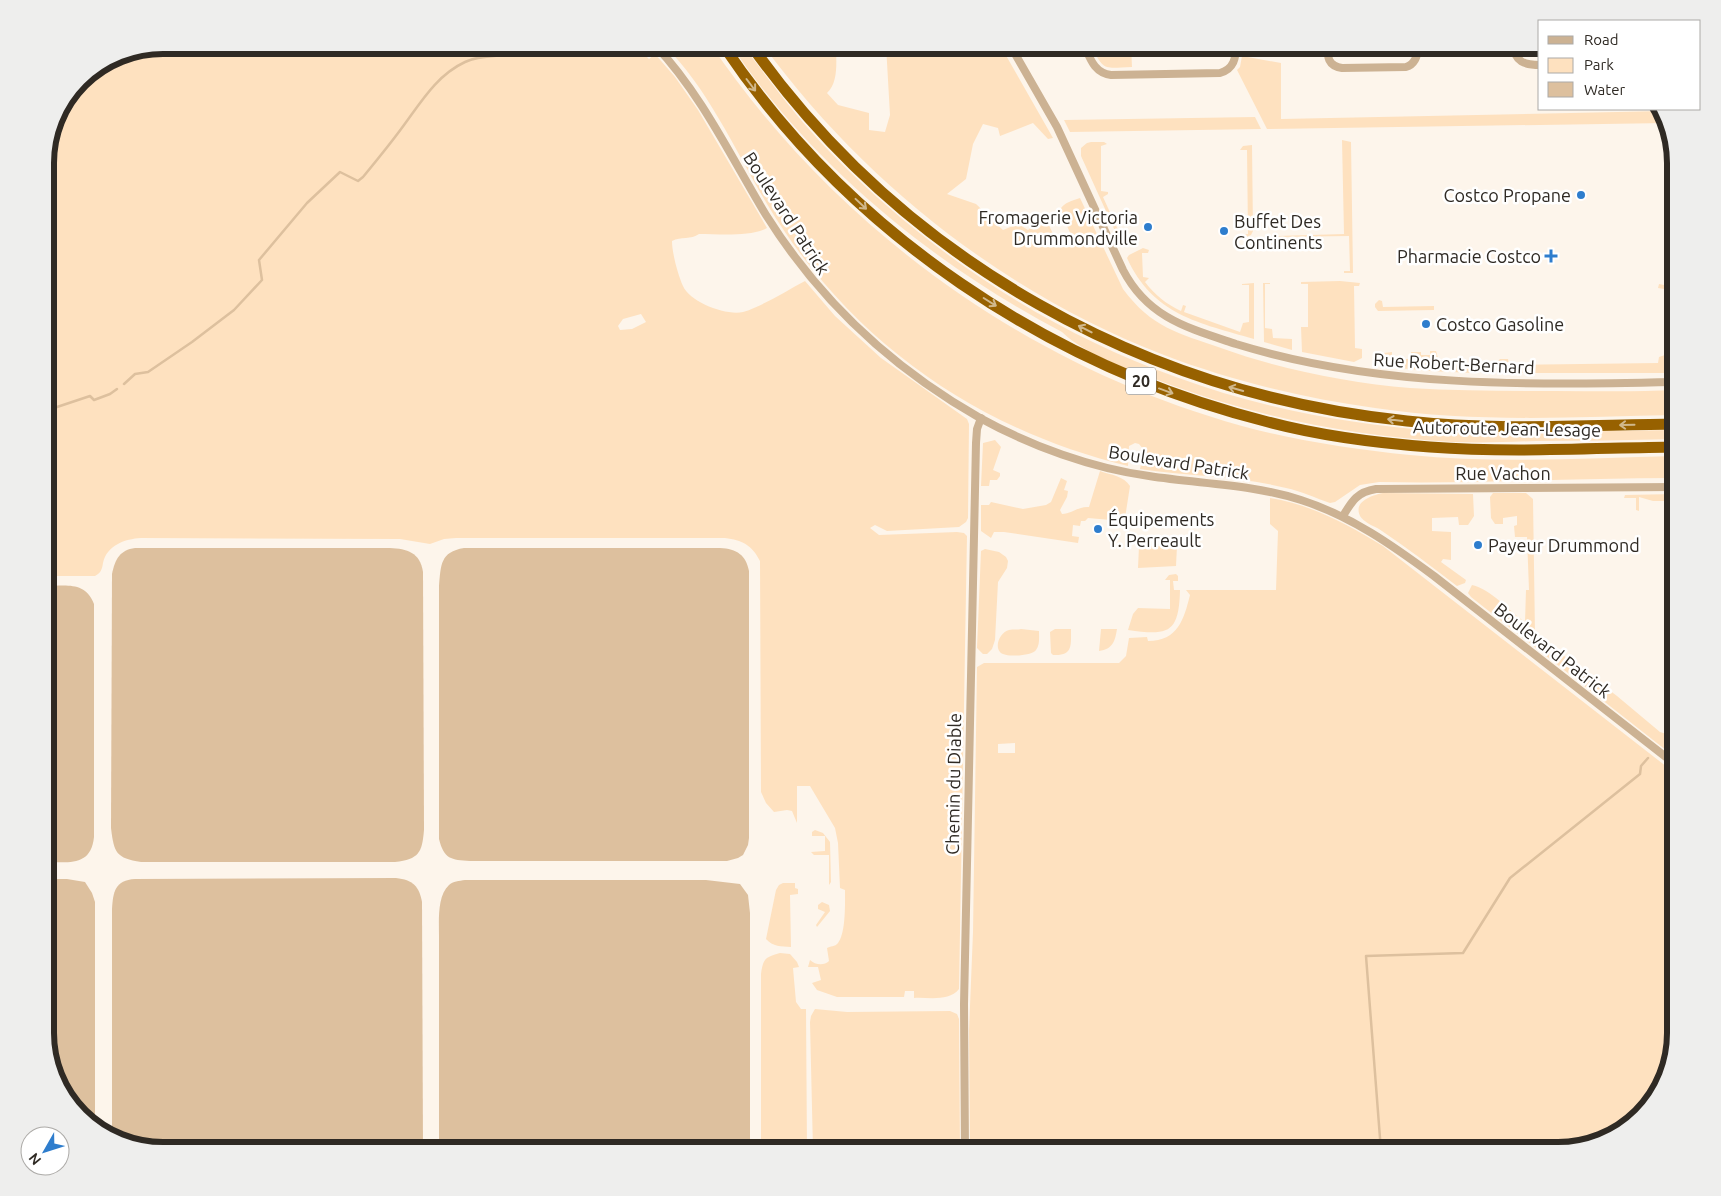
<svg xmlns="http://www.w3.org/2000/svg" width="1721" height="1196" font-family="Ubuntu,sans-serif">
<rect width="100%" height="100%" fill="#fdf5eb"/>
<g fill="#fee1bf" fill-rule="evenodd">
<path d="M163,45H644L640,50L649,59L655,54L675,77L698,110L767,228C750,237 719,234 699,234C691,240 681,236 672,241C672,253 678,275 683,286C690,302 726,316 743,312C763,306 786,291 805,281L835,316L881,358L967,419L969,424L968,518L966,522L959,527L887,531L875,525L870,528L879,535L957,532L964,533L967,536L959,989C949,1002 928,997 914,998V991H905L904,997H837L817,990L812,983L821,980L818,967H808L810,960C815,965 824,966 829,961L827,948C830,946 835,947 838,943C846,933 845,903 845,890L840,888L838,843L835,828L810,786H797V823L792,811L787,810L774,812L766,803L761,792L760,561C752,545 742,540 725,538H456L444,539L430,544L400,539L141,538C125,539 107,545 103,563C102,569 101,573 95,576H45V155L57,111L80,79L118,54ZM641,314L646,322L632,329L620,330L618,326L623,319Z"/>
<path d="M664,45H711C839,233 1036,373 1257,430C1307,442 1359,450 1410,455C1497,464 1588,458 1676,456V478C1577,478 1478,484 1379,482L1360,485L1335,502L1330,503C1315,498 1301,491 1286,488C1238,476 1188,476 1140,469L1144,450L1139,444L1135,443L1129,446L1128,466C975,429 848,339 767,204C736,152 708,88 664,45Z"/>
<path d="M731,45H743C770,82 798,119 830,152C926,251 1047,331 1176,377C1259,408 1348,424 1436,431C1472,434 1507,432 1543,432C1587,431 1632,431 1676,430V439C1629,440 1583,441 1536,441C1509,442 1481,443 1453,442C1351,436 1251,416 1155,379C1124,367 1086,355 1062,332C934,265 811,165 731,45Z"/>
<path d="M763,45H836C836,60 839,82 827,93L838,105L869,113V130L885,132L890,115L886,45H1000L1053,138L1048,139L1033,123L1000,136L998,128L983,124L973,144L966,179L947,194L976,204L1003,230L1018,224L1028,230L1044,215L1056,240L1071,235L1060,210C1064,202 1072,201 1080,198L1123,289C1152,328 1178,333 1221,348C1279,369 1349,383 1410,388C1458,391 1506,391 1555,391C1595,391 1635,392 1676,390V415C1576,417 1474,423 1375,408C1304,398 1232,381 1164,355C1004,293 864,183 763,45Z"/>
<path d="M1091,45H1131L1132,67C1104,68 1104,72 1091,45Z"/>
<polygon points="1242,56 1281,63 1281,119 1664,111 1667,123 1267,129 1237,70 1240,67"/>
<polygon points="1255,117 1261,129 1070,132 1064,120"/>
<polygon points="1342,140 1351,142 1353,273 1344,273 1344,271 1350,271 1349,236 1277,237 1277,236 1344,234"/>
<polygon points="1091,142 1104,142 1107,144 1101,146 1101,191 1108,192 1108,194 1103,197 1123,241 1129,239 1129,241 1124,244 1120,242 1081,156 1081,148 1087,143"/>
<polygon points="1252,145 1253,231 1251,235 1246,237 1241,235 1248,234 1247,150 1240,150 1243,146"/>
<path d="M1143,248L1149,250L1148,253H1142L1143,277L1149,278L1145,282C1155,295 1166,304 1181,311L1183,305L1186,306L1184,312L1240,332L1243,323L1249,322V285H1242V284L1254,283V339C1199,323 1153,315 1127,258L1129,255Z"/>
<polygon points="1340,281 1360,283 1359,286 1354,286 1355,348 1362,349 1362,358 1354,362 1302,352 1301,327 1308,327 1308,284 1301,284 1301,282"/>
<polygon points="1263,283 1270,283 1270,284 1265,284 1265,328 1272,329 1273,338 1292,339 1292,350 1264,342"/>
<polygon points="1659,284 1664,285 1667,289 1668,366 1667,371 1664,373 1502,373 1499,371 1498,361 1500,359 1508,359 1509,365 1658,363 1659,357 1665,355 1664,289 1658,288"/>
<polygon points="1379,300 1382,301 1383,307 1434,306 1434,310 1378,311 1375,307 1375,304"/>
<polygon points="1430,351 1436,351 1438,358 1443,362 1479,363 1482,364 1482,368 1479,372 1474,373 1430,371 1388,367 1381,361 1382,355 1384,353 1392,352 1392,359 1411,359 1411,352 1421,352 1421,355 1430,355"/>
<polygon points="995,440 1001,447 993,470 1000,473 1000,476 997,480 990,480 989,486 981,486 983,443"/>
<path d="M1100,471C1111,475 1124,476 1130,486L1125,518L1122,521L1088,518L1085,521H1081L1080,526L1073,525L1072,536L1079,537L1078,543L1004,532H994L991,538L981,531V505H989L991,502L1023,509L1046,505L1051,502L1061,478L1067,481L1064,490L1068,491L1067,497L1060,510L1062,514C1072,514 1078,506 1089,507Z"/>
<path d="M1383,493L1473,494L1474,516L1468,525H1459L1458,517L1432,518V531L1451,532V560L1443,559L1441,562L1466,580L1465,583L1457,586C1431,566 1406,547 1379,529C1373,526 1364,522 1360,516C1353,501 1373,495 1383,493Z"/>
<path d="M1493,493H1526L1533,499L1535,634L1617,696L1660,732L1676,737V746H1670L1676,751V758L1471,597L1468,593L1472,585C1492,590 1509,611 1525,622L1526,590H1529L1527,537H1515L1514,526L1517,525V516L1503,518V524H1495L1491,518L1490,497Z"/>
<polygon points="1676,494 1676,501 1653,501 1639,497 1639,511 1636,510 1636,498 1624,498 1625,495"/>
<path d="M1270,498C1310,504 1349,525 1383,546L1676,774V1034L1656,1099L1617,1135L1559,1151H970L969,1031L973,932L977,667L984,663H1119L1126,656L1129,638L1147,637L1148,641C1178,641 1184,619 1190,595L1186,590H1276L1278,531L1270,524ZM1015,743V753H998V744Z"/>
<polygon points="1139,546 1177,546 1176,566 1138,568"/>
<polygon points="985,549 999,552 1006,557 1008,561 1007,568 998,582 995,640 992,649 987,654 983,654 977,648 981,551"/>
<path d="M1176,574L1178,576V581H1173L1174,590H1180C1179,633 1169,636 1128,630L1133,614L1138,608L1170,609V580H1165L1169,575Z"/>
<path d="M1021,629L1039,631C1039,637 1040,645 1036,650C1032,656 1005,658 1000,652C994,645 1001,632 1009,630C1013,629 1018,630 1021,629Z"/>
<path d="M1055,629H1071C1071,646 1073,656 1053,655L1051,653L1050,632Z"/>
<path d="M1101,629H1117C1115,641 1113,649 1099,651Z"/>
<polygon points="815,830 823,833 830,842 831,882 829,885 829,855 814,855 811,852 825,851 825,836 812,836 812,832"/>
<path d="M783,883H795V888L798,889V894L790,895L791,947C781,946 773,947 766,939L776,890L779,885Z"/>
<polygon points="822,902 829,905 830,911 817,927 816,925 825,912 818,909 818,905"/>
<path d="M780,953L790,954L797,962L799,967L793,968L796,1002L801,1009H806L807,1151H761V974C763,959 765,957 780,953Z"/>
<polygon points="815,1009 847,1012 950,1011 957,1014 959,1019 960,1151 813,1151 810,1022 811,1016"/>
</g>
<g fill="#ddc09e">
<path d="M135,548H390C407,549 420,552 423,572L424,830C422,853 419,859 395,862H141C116,858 114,853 111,828L112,574C115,559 120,550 135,548Z"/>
<path d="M464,548H720C737,549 746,555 749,571V838L748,845L743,855L738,858L727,861H470C451,860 444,859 439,839V586C441,565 440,552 464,548Z"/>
<path d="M45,586C66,586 85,581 94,604V837C91,867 68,862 45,862Z"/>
<path d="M396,878C413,880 419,886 422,902L423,1151H163L112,1136V909C113,892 115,880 135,879Z"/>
<polygon points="45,879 67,879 85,882 92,893 95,902 95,1128 61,1092 45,1041"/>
<path d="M465,880H706L740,884L748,895L750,913V1151H439V936C439,921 437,896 449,885C453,881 459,881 465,880Z"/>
</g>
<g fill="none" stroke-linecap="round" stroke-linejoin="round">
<g stroke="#ddc09e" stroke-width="2.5">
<path d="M124,384L135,374L148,372L192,342L234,310L262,280L259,260L307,203L340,172L358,181L363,177C377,160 391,143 404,125C421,102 437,75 465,62C488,51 512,61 535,45"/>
<polyline points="45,411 90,396 94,400 110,394 117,389"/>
<polyline points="1667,743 1676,743"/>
<polyline points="1381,1151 1366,956 1463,953 1510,878 1640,774 1641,766 1648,758"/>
</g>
<g stroke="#ccb293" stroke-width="8">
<path d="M655,45C702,95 731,157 766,215C820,301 892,368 980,418C1031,446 1091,468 1149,476C1200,484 1252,484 1301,500C1351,516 1392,545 1434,576L1676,765"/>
<path d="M1010,45L1057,127L1123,270C1148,318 1188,328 1236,344C1379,388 1529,385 1676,382"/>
<path d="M1084,45C1090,58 1094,73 1111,75L1220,73C1234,69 1236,58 1236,45"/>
<path d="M1328,45C1327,57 1328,66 1342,68L1406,67C1416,64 1418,55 1418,45"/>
<path d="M1514,45C1514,62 1525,65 1540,65"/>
<path d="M1343,516C1352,501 1357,492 1376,489L1676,487"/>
<polyline points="965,1151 964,1004 976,443 977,429 981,418"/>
</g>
<g stroke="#976100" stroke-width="11">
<path d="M723,45C849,233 1049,367 1268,422C1321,436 1376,443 1430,447C1511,453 1594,448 1676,447"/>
<path d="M751,45C905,262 1145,394 1407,421C1496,431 1587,425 1676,424"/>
</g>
</g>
<defs><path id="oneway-shaft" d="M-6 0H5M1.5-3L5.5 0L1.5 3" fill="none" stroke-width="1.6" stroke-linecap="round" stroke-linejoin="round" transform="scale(1.25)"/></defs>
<g stroke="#d0b88c">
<use href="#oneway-shaft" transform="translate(751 85) rotate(53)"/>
<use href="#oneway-shaft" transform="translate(861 204) rotate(43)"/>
<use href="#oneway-shaft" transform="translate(990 302) rotate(32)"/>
<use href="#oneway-shaft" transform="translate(1085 329) rotate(-153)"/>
<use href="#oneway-shaft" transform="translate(1236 389) rotate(-164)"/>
<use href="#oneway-shaft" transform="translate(1166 391) rotate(20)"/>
<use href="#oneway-shaft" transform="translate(1395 420) rotate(-173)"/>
<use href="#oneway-shaft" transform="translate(1627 425) rotate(179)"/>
</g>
<g fill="#2e7dcd" stroke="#fff" stroke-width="2">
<circle cx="1581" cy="195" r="5"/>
<circle cx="1148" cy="227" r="5"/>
<circle cx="1224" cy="231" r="5"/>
<path d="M1548.5 248.5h5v5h5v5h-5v5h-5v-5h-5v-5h5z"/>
<circle cx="1426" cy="324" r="5"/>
<circle cx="1098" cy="529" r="5"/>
<circle cx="1478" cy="545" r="5"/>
</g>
<g text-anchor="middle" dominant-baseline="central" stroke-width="5" stroke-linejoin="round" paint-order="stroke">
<rect fill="#fff" stroke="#6d6a66" stroke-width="1" x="1126" y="367.5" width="30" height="27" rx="4"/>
<g font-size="16" font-weight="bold" fill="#2f2a24">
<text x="1141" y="381">20</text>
</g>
<g font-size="18" fill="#2f2a24" stroke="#fff" text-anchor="start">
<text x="1571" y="195" text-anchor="end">Costco Propane</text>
<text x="1138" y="217" text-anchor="end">Fromagerie Victoria<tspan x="1138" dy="21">Drummondville</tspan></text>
<text x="1234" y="221">Buffet Des<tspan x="1234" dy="21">Continents</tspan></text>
<text x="1541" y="256" text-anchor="end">Pharmacie Costco</text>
<text x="1436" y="324">Costco Gasoline</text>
<text x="1108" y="519">Équipements<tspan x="1108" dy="21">Y. Perreault</tspan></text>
<text x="1488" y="545">Payeur Drummond</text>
</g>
<g font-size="18" fill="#2f2a24" stroke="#fff">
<text transform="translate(787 213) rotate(57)">Boulevard Patrick</text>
<text transform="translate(1454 363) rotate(3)">Rue Robert-Bernard</text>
<text transform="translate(1507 428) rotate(1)">Autoroute Jean-Lesage</text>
<text transform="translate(1179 462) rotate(9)">Boulevard Patrick</text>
<text x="1503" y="473">Rue Vachon</text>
<text transform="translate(1553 650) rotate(38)">Boulevard Patrick</text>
<text transform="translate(953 784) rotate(-89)">Chemin du Diable</text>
</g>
</g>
<path d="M0 0H1721V1196H0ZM163 54H1558A109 109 0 0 1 1667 163V1033A109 109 0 0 1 1558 1142H163A109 109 0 0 1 54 1033V163A109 109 0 0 1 163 54Z" fill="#eeeeed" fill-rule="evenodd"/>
<path fill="none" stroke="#2f2a24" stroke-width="6" d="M163 54H1558A109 109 0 0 1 1667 163V1033A109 109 0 0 1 1558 1142H163A109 109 0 0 1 54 1033V163A109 109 0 0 1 163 54Z"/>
<rect x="1538" y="20" width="162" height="90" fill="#ffffff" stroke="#acaaa7"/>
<rect x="1548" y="36" width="25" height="8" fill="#ccb293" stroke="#acaaa7"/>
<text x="1584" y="45" font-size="15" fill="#2f2a24">Road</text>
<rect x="1548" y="58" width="25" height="15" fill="#fee1bf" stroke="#acaaa7"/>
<text x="1584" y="70" font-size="15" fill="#2f2a24">Park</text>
<rect x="1548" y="82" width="25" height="15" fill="#ddc09e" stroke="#acaaa7"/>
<text x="1584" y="95" font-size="15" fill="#2f2a24">Water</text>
<g transform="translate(45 1151) rotate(231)"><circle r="24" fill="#ffffff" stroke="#acaaa7"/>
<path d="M0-4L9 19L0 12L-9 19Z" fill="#2e7dcd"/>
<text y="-8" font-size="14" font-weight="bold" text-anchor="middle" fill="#2f2a24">N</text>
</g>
</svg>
